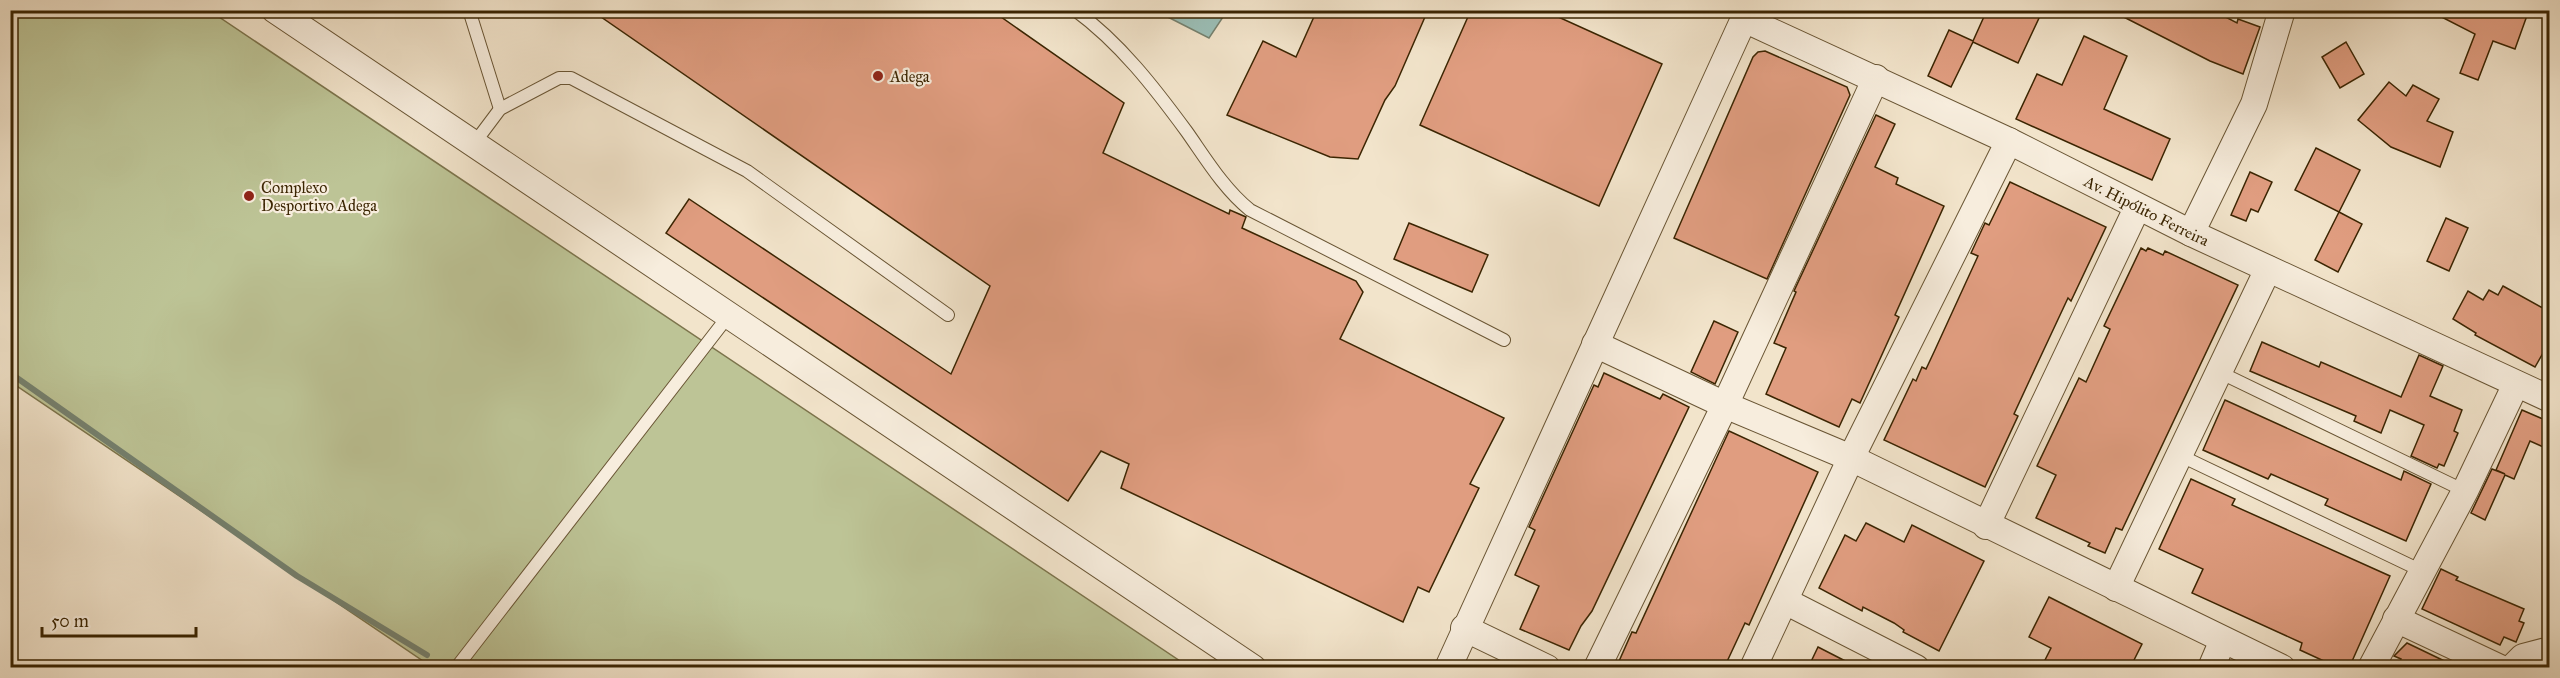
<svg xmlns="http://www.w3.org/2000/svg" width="2560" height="678" font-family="'IM FELL Great Primer',serif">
<rect width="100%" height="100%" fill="#f2e4cb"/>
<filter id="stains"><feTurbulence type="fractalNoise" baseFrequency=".00333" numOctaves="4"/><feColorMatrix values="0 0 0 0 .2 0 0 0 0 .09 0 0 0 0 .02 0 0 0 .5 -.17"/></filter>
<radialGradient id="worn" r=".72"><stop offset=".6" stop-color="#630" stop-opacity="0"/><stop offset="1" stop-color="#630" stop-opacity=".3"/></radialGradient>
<polygon fill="#bdc496" stroke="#7c744c" stroke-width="1.5" points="10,11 210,11 1189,667 432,667 11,382"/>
<polygon fill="#9bbfb7" stroke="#75816f" stroke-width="1.5" points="1156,11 1227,10 1227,11 1209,38"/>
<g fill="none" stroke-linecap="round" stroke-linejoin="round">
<polyline stroke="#75816f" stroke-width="6" points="10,373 297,576 427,655"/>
</g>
<g fill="#e09d80" stroke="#3b2502" stroke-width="1.5">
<polygon points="591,10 991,10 1124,103 1103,153 1229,214 1230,210 1246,217 1242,228 1356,281 1363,292 1340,339 1504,418 1470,484 1479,488 1429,592 1418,587 1403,622 1121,488 1129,464 1101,451 1068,501 666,233 689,199 951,374 990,286"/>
<polygon points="1317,10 1428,10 1395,86 1385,100 1358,159 1330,157 1227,115 1263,41 1296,57"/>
<polygon points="1471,10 1543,10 1662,64 1599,206 1420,125"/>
<polygon points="1987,10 2030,10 2040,16 2018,63 1973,42 1951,87 1928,76 1949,30 1973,41"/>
<polygon points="2110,10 2212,10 2237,23 2238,19 2260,27 2243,74 2210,61"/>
<polygon points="2428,10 2529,10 2515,49 2493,41 2478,80 2460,73 2475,34"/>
<polygon points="2084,36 2127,56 2104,109 2170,139 2152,180 2016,119 2037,74 2062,85"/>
<polygon points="2346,42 2364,74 2340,88 2322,57"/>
<polygon points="1765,51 1847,87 1850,95 1767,279 1674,238 1753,57 1758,52"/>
<polygon points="2389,82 2406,96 2413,85 2439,99 2427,121 2453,132 2440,167 2391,147 2358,120"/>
<polygon points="1876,115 1895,124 1875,167 1898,178 1896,184 1944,206 1895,315 1899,317 1860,403 1852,399 1839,427 1766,394 1786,348 1774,343 1796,292 1794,291"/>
<polygon points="2316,148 2360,170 2339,212 2295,190"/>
<polygon points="2250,172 2272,182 2258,212 2251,209 2246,221 2231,215"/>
<polygon points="2010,182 2106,227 2071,301 2068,298 2032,375 2014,414 2018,416 1985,487 1884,440 1913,379 1916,381 1922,367 1926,369 1934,352 1978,256 1971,253 1985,223 1989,225"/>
<polygon points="2339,212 2362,224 2338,272 2315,260"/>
<polygon points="2446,218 2468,228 2449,271 2427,261"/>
<polygon points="1409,223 1488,255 1472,292 1394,259"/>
<polygon points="2141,248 2146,251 2148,248 2163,255 2165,251 2238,285 2122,530 2116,528 2105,553 2088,546 2090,543 2036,518 2056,475 2037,466 2079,378 2086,382 2110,329 2104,326"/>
<polygon points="2503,286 2550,312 2550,341 2535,367 2475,335 2476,333 2453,319 2468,291 2483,300 2489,290 2498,295"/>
<polygon points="1714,321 1738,332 1715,384 1691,372"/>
<polygon points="2262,342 2319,367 2321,362 2401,397 2419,355 2443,366 2430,396 2462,410 2454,431 2458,433 2444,466 2439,464 2437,468 2411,456 2424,425 2390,410 2381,433 2354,421 2356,416 2250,371"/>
<polygon points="1604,373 1660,399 1663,394 1689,407 1592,611 1581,626 1569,650 1520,629 1539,586 1515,575 1535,530 1529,527 1594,385 1598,387"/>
<polygon points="2225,400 2401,480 2404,471 2431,484 2406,541 2325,505 2328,499 2271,474 2268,479 2203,450"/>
<polygon points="2522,410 2550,422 2550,450 2530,441 2514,479 2505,475 2485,520 2471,513 2492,469 2505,474 2496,470"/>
<polygon points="1729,431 1818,472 1749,625 1745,623 1724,668 1616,668 1632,632 1636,633"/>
<polygon points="2191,479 2235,499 2232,505 2390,576 2349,668 2339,668 2300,650 2302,643 2192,593 2203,569 2159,549"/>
<polygon points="1866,523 1904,542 1912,525 1984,561 1939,651 1903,632 1904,630 1894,623 1863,607 1862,611 1819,588 1845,535 1856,541"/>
<polygon points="2441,569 2458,577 2456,580 2524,609 2519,621 2524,623 2516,642 2504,637 2500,645 2422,609"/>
<polygon points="2049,597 2142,644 2130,668 2041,668 2051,648 2029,637"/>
<polygon points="2407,643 2459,668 2397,668 2401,659 2394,656"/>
<polygon points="1818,647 1859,668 1808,668"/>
</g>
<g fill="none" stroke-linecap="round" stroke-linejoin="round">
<g stroke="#695534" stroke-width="14">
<g id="lane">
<polyline points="469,10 500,109"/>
<path d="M1075,10C1120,43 1154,87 1187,132C1206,159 1224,189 1250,210L1504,340"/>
<polyline points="473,145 500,109 559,78 571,78 747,171 948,315"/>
<polyline points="2219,372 2465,491"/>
<polyline points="2179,455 2422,571"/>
<polyline points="456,668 729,315"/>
</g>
</g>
<g stroke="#695534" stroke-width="28">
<g id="street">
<polyline points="275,10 1253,668"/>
<path id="s1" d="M1744,19L2009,141L2191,233L2550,399"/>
<polyline points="2191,233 2254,104 2282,10"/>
<polyline points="1595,344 1725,405 1851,458 2282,668"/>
<polyline points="1986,526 2137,208"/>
<polyline points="2116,588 2268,269"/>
<polyline points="1785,601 1916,668"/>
<polyline points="2396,619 2500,668"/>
<polyline points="1464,628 1547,668"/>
<polyline points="1448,668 1748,10"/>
<polyline points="1597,668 1725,405 1876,78"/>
<polyline points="1753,668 1851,458 2009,141"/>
<polyline points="2211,668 2223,640"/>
<polyline points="2371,668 2465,491 2516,384"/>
<polyline points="2512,668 2523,657 2550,650"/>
</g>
</g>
<use href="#lane" stroke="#f7eddd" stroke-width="12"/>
<use href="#street" stroke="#f7eddd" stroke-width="26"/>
</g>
<g fill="#8f2418" stroke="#f7eddd" stroke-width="2">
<circle cx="878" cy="76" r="6"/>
<circle cx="249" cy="196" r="6"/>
</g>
<g text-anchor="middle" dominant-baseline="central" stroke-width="4.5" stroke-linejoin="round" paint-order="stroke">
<g font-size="16" fill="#3b2502" stroke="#f7eddd" text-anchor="start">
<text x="890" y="76">Adega</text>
<text x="261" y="187">Complexo<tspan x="261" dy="18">Desportivo Adega</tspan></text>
</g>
<g font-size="16" fill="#3b2502" stroke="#f7eddd">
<text stroke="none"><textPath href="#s1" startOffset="446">Av. Hipólito Ferreira</textPath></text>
</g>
</g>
<rect width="2560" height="678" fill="none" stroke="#f2e4cb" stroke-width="36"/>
<rect x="12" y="12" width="2536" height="654" fill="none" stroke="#3b2502" stroke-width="3"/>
<rect x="18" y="18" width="2524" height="642" fill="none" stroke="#3b2502" stroke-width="1.5"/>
<path d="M42 627v9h154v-9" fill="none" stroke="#3b2502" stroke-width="3"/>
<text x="51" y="627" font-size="18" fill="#3b2502" stroke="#f7eddd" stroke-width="4.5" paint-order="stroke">50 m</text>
<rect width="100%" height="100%" filter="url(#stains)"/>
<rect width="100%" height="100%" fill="url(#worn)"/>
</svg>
